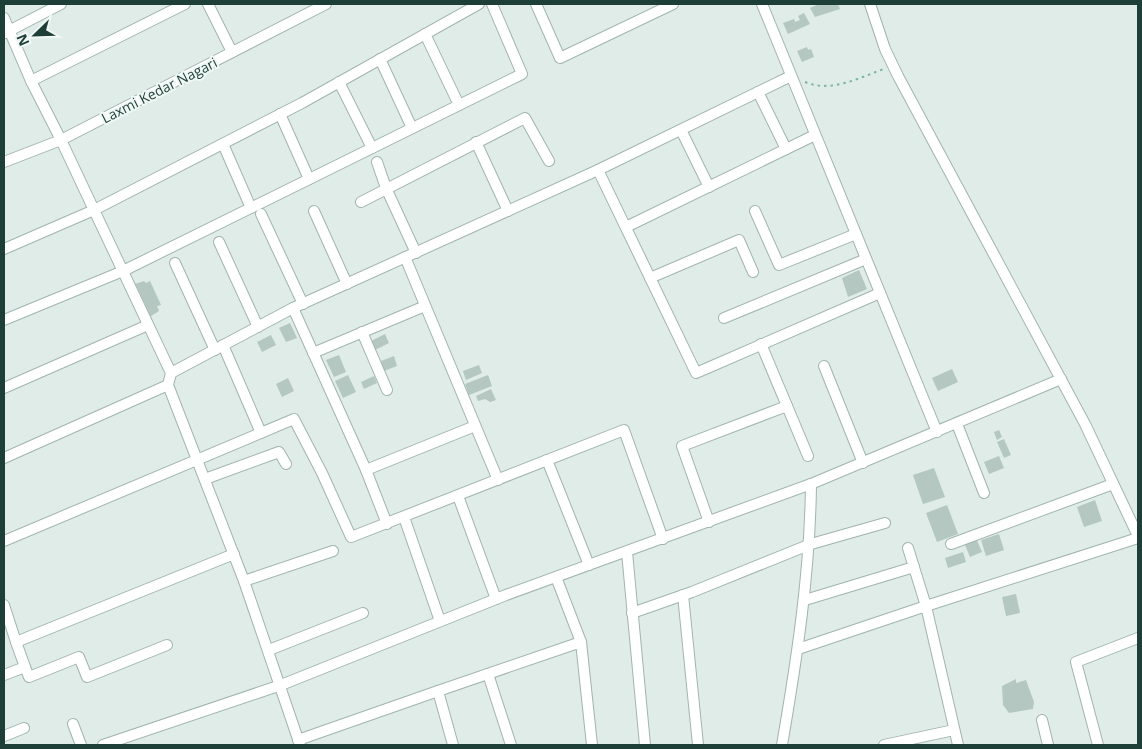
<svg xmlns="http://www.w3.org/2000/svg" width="1142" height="749" font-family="'Open Sans',sans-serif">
<rect width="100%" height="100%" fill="#dfece7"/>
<g fill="#b4c7c1">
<polygon points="819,4 838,4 840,9 815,17 810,8"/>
<polygon points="804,13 810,24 788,34 783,23 794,19 795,22 800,20 798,16"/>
<polygon points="807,47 808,50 811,49 814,57 802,62 797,51"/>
<polygon points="859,270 867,289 848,297 842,278"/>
<polygon points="144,281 146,283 150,281 161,305 157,306 159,311 148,318 146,314 149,313 141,295 136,285 132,285"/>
<polygon points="290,323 297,338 286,342 279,328"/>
<polygon points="385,334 389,343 373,351 369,342"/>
<polygon points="271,335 276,345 262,352 257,342"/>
<polygon points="339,355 346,372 334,377 326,360"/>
<polygon points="394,356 397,366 384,371 381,361"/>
<polygon points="479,365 482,373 466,380 463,371"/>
<polygon points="952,369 958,382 938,391 932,378"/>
<polygon points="348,375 356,392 343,398 335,381"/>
<polygon points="488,375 492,386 469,395 465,384"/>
<polygon points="374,376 377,383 364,389 361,382"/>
<polygon points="288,378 294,391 282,397 276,384"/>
<polygon points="491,389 496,400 490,402 485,399 478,401 476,396"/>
<polygon points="999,430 1002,437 997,440 994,432"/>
<polygon points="1004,439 1011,455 1004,458 997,442"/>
<polygon points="999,456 1004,468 989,474 984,462"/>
<polygon points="934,468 945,497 923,504 913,475"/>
<polygon points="1095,500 1102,521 1084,527 1077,507"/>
<polygon points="947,505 958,534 937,542 926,513"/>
<polygon points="999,534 1004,550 986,556 981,540"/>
<polygon points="975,536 982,552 970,557 963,540"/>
<polygon points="963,552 966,562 948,568 945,558"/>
<polygon points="1016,594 1020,613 1006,616 1002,597"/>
<polygon points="1016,679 1016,683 1026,680 1034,702 1033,709 1009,713 1003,705 1002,686"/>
</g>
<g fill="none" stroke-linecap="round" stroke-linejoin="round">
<g stroke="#a1b4af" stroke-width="12">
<g id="minor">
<polyline points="208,4 232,52"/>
<polyline points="326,4 61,140 94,210 302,103 479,4"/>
<polyline points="536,4 560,58 673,4"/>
<polyline points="762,4 937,432"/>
<polyline points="870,4 885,49 898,76 1085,424 1138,536"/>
<polyline points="4,18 31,81 185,4"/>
<polyline points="5,33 61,4"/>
<polyline points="425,34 459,105"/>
<polyline points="380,59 412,128"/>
<polyline points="339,82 372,148"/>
<polyline points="758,92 786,149"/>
<polyline points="280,114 309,179"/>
<polyline points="681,130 709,187"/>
<polyline points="476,142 508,211"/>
<polyline points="223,144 251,208"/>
<polyline points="4,162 61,140 31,81"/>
<polyline points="377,162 386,188 416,253"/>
<polyline points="598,170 696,373 880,293"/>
<polyline points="361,202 525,118 549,161"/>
<polyline points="314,211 347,284"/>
<polyline points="755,211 779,265 856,234"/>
<polyline points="261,214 303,304"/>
<polyline points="626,227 815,135"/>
<polyline points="219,242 258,327"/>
<polyline points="4,249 94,210 171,373 168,385 244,581 300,745"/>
<polyline points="405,257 498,480"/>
<polyline points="175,263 215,350"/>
<polyline points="650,278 739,240 753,272"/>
<polyline points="293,308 598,170 791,76"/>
<polyline points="724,318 866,259"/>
<polyline points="4,320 123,271 522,74 492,4"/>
<polyline points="362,332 387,390"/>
<polyline points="761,344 808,456"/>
<polyline points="223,345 261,433"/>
<polyline points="313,353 425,306"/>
<polyline points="824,366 863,463"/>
<polyline points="171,373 293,308 366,470 387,524"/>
<polyline points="4,388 148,325"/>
<polyline points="957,424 984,493"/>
<polyline points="4,458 168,385"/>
<polyline points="547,460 589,565"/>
<polyline points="366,470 475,426"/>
<polyline points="205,479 279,452 286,464"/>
<polyline points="458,496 496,599"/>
<polyline points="404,517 440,621"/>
<polyline points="709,522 682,446 787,406"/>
<polyline points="4,541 294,419 322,473 351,537 624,430 663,539"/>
<polyline points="951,544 1113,484"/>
<polyline points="908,548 926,606 1138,538"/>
<polyline points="627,552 645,745"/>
<polyline points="556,577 581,642"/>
<polyline points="244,581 333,551"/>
<polyline points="683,595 698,745"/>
<polyline points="805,600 914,567"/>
<polyline points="4,605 16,642"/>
<polyline points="632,613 692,592 811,544 885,523"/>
<polyline points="798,649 926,606 958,745"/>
<polyline points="269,650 363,613"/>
<polyline points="25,667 29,677 79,657 87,677 167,645"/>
<polyline points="488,674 511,745"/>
<polyline points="4,675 25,667 16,642 234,554"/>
<polyline points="438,691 581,642 592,745"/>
<polyline points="1042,720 1048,745"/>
<polyline points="73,724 81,745"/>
<polyline points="4,736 24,728"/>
<polyline points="298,740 438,691 453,745"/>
<polyline points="103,745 281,685 506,595 811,484 1061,379"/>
<path d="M782,745C797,658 810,573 811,484"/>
<polyline points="884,745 954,730"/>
<polyline points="1098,745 1076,662 1138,638"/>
</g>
</g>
<path stroke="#7cb3a6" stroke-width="2" stroke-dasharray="2.5 4" stroke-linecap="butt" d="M805,82C832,93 858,78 884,69"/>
<use href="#minor" stroke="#fff" stroke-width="10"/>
</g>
<g text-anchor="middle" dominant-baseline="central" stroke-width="4" stroke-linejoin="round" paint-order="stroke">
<g font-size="14" fill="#1e3e38" stroke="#f0f8f5">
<text transform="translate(159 90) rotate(-27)">Laxmi Kedar Nagari</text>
</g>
</g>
<rect width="1142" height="749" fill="none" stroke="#1e3e38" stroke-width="10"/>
<g transform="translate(35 35) rotate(247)" stroke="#f0f8f5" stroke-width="4" paint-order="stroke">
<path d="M0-4L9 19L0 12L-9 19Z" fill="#1e3e38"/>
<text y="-8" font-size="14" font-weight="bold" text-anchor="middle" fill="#1e3e38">N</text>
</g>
</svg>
